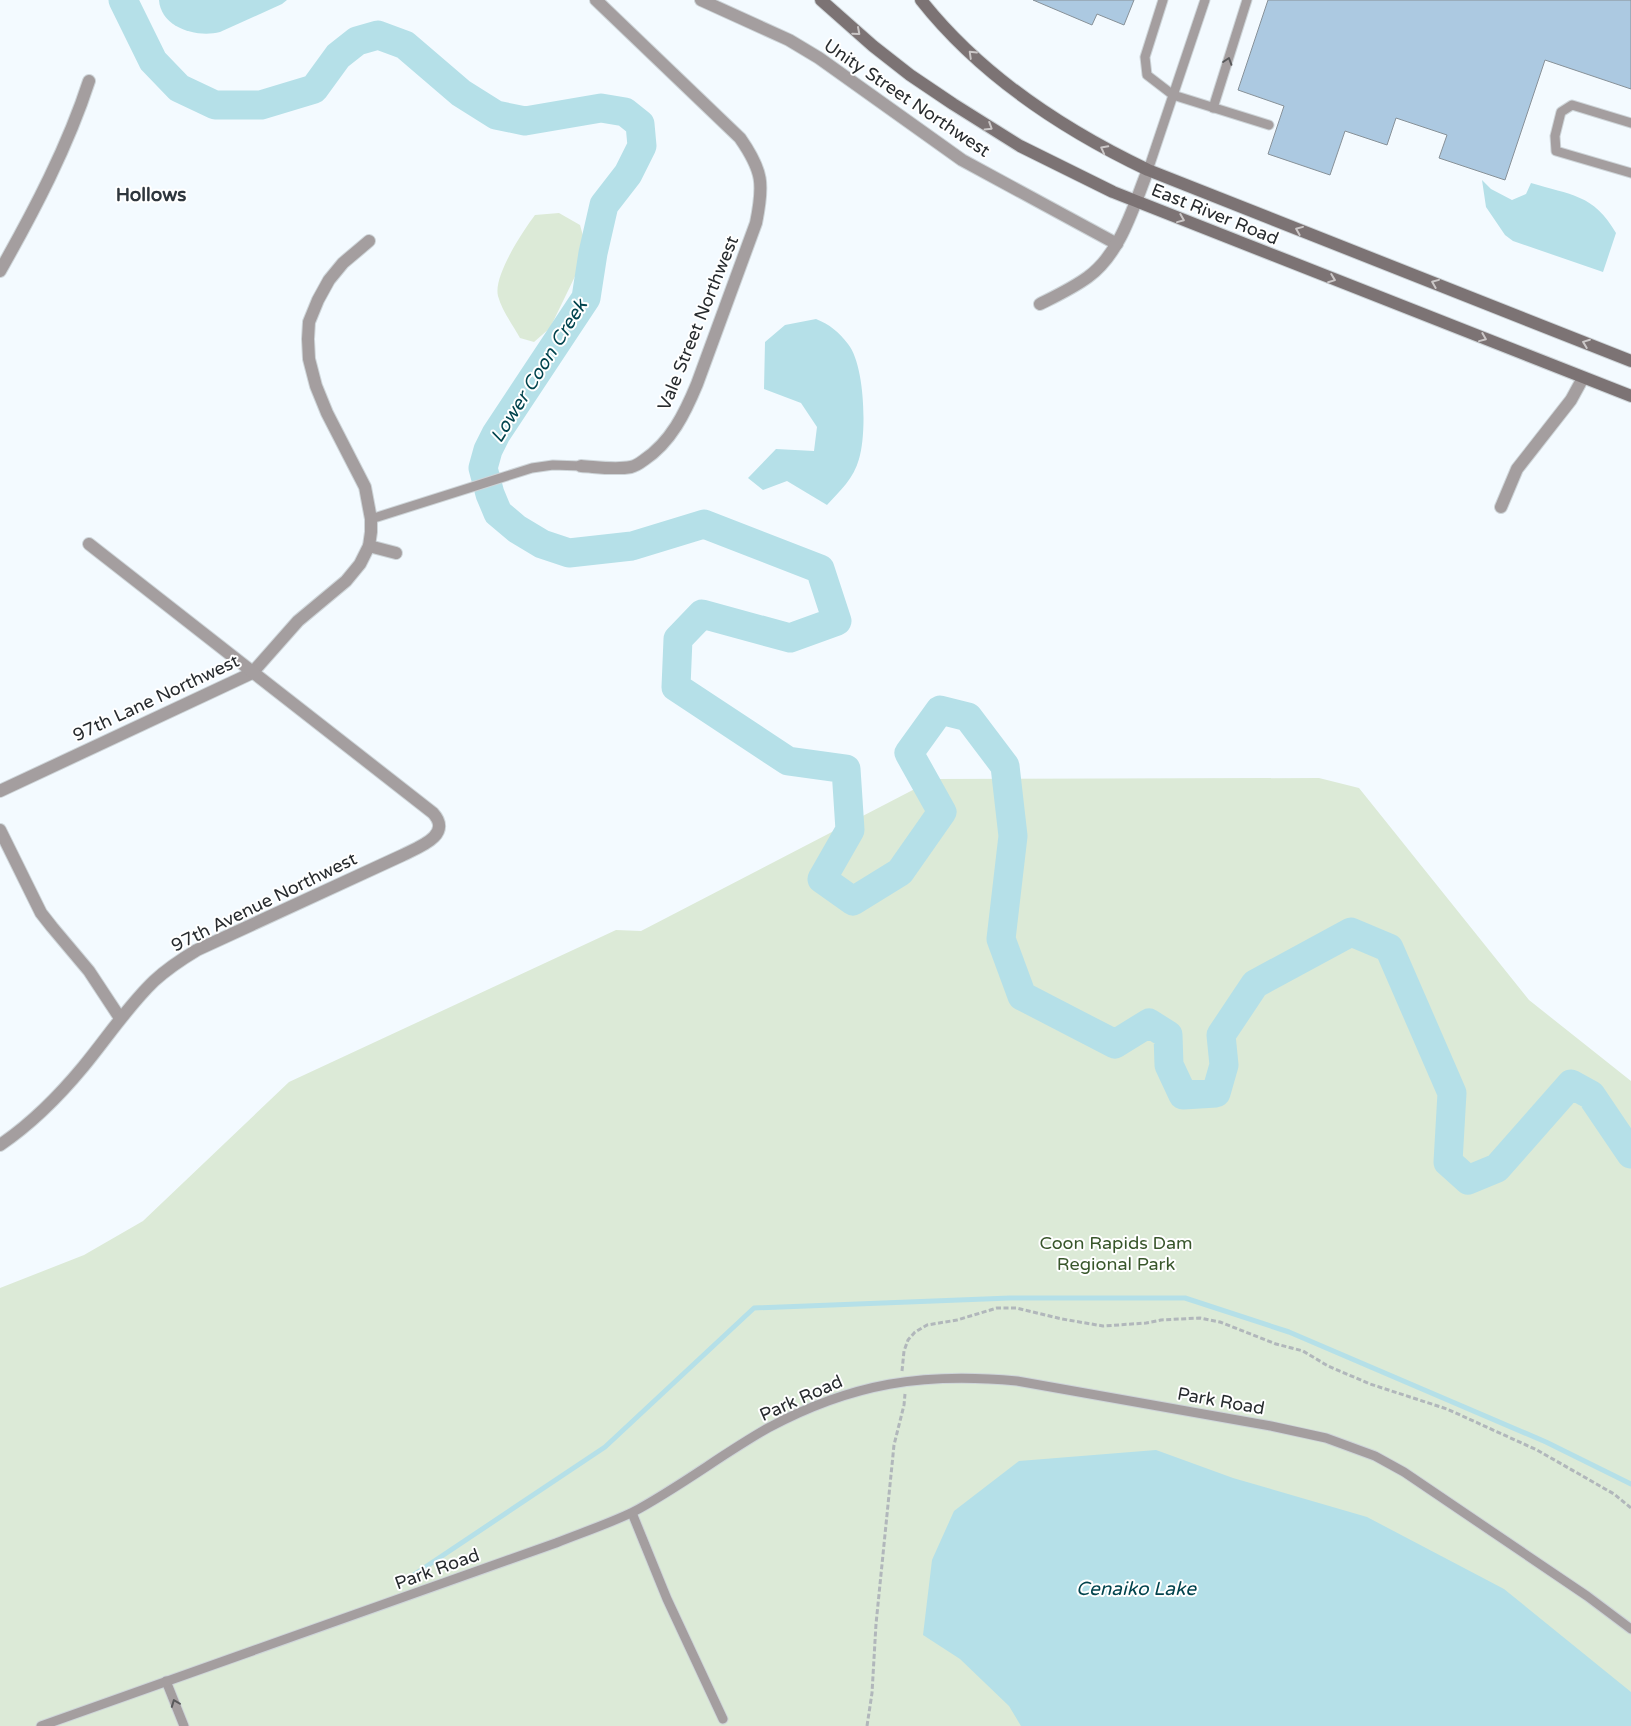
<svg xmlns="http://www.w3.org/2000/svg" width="1631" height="1726" font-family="'Varela Round',sans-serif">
<rect width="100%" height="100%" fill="#f3faff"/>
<g fill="#dcead7">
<path d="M559,213L580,225L585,243L580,266L550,328L534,342L520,338C513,325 502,311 498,296C493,276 523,231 535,215Z"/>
<polygon points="1319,778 1359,788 1529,1000 1631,1081 1631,1726 0,1726 0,1288 84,1255 143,1221 289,1082 616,930 641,931 934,779"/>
</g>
<g fill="#b5e0e8">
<path d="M159,0H287L282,4L220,32C197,38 161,28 159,0Z"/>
<path d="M1482,180L1491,189L1512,200L1526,194L1531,183C1570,195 1594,194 1616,233L1603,272L1513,241L1505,235L1486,207Z"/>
<path d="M816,319C830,325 838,331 848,344C865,365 867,433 859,459C854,478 840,491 827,505L787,481L763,490L748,478L776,449L814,451L817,427L801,403L764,389L765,342L785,325Z"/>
<polygon points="1156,1450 1233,1478 1367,1517 1504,1589 1631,1692 1631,1726 1021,1726 1009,1706 960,1659 923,1635 932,1560 954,1511 1019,1461"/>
</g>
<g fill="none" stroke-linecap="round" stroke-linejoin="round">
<polyline stroke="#b5e0e8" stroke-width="5" points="406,1580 605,1447 754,1308 1010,1298 1185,1298 1289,1332 1546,1442 1631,1484"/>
<polyline stroke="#b5e0e8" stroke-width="29" points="123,0 153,61 179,88 215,105 261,105 314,89 338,56 357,41 378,35 405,45 461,93 496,115 525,121 601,108 625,112 640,124 642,146 628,174 604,205 593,253 586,298 496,434 488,450 483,468 490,494 498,513 517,529 542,544 569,553 632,546 704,524 820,569 837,621 790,638 702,614 678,639 676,687 788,761 846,769 850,830 822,879 853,901 900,872 942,812 909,753 940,710 968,717 1005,766 1013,836 1001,939 1022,996 1115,1044 1149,1023 1168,1035 1169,1065 1183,1095 1216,1093 1224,1065 1221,1035 1255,984 1351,932 1389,948 1452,1093 1448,1162 1468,1180 1497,1168 1571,1084 1591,1095 1631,1154"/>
</g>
<g fill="#acc9e1" stroke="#879198">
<polygon points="1033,0 1134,0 1124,25 1097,14 1092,25"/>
<polygon points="1268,0 1631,0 1631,89 1545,60 1505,180 1439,158 1447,135 1396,118 1387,145 1345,131 1330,175 1268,154 1284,106 1238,90"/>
</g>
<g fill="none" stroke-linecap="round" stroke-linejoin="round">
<g stroke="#ced5d9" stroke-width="11">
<g id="lane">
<polyline points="1163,0 1145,57 1147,75 1173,95 1269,125"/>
<polyline points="1213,108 1247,0"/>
<polyline points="1631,123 1572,105 1561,112 1555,136 1556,151 1631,173"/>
<polyline points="1148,170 1205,0"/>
<polyline points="371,519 532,468 553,465 581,466"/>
<polyline points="632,1513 667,1599 723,1719"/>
<polyline points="166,1681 184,1726"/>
<path d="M41,1726L556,1543C581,1533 608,1524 633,1512C680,1487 722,1454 768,1428C852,1383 924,1372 1017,1381L1271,1426L1326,1438L1375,1456L1404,1472L1587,1596L1631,1629"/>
</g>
</g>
<g stroke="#ced5d9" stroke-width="14">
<g id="street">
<polyline points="701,0 789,40 819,58 962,160 1117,244"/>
<path d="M0,271C34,211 68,146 89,81"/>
<path d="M1040,304C1056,296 1073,288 1088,277C1121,253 1133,207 1148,170"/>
<path d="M581,466C597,467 615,470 631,467C636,466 640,463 644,460C671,442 685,413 697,384L756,223C764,184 763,171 740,138L596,0"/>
<polyline points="1501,507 1517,469 1571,400 1583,378"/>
<polyline points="369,546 396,553"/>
<polyline points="0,791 252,673 298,621 346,581 360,564 369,546 371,532 371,519 365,487 327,413 316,386 309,359 308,339 309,322 318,300 329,280 343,263 369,241"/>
<polyline points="0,830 41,913 52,927 89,971 120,1018"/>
<path d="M0,1145C31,1124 59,1096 83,1067C107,1038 127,1007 154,981C167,969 182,959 197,950L403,855C419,847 453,835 433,813L89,544"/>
</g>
</g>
<g stroke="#ced5d9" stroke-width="14">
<g id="secondary">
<polyline points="821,0 873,46 910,75 953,104 1020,146 1113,192 1631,396"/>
<path d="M921,0C981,76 1062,129 1148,170L1631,361"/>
</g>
</g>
<g stroke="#b1b7bb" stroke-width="3" stroke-dasharray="5 2.5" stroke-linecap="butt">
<polyline points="902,1371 904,1351 908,1340 915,1332 927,1325 957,1320 997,1308 1016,1308 1062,1319 1103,1326 1146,1323 1161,1320 1200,1318 1220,1322 1276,1344 1303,1351 1328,1366 1370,1384 1447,1409 1537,1450 1614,1494 1631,1508"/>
<polyline points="867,1726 872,1693 876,1624 894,1445 904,1405 905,1394"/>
</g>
<use href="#lane" stroke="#a49e9f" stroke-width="9"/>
<use href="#street" stroke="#a49e9f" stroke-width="12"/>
<use href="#secondary" stroke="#7c7374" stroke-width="12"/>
</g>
<defs><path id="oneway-chevron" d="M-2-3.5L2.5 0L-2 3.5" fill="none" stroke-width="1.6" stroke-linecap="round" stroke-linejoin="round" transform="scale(1.25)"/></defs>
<g stroke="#cbc7c7">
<use href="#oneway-chevron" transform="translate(857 32) rotate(41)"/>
<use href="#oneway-chevron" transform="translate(972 54) rotate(-136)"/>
<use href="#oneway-chevron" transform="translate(989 127) rotate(32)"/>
<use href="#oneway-chevron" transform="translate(1104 149) rotate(-152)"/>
<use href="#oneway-chevron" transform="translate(1181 219) rotate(22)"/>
<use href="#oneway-chevron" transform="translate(1299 230) rotate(-158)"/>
<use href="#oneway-chevron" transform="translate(1332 279) rotate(21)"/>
<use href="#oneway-chevron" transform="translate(1435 283) rotate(-158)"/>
<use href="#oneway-chevron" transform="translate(1483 338) rotate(22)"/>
<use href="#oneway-chevron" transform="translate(1586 343) rotate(-159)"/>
</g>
<g stroke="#59595b">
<use href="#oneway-chevron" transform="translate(1228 61) rotate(-72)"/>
<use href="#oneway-chevron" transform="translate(175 1703) rotate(-111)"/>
</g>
<g text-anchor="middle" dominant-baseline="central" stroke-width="4" stroke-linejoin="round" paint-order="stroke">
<g font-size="18" fill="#272b2e" stroke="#fff">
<text transform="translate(907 98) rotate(34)">Unity Street Northwest</text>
<text transform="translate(1215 214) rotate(22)">East River Road</text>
<text transform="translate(698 323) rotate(-68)">Vale Street Northwest</text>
<text transform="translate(156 698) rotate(-25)">97th Lane Northwest</text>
<text transform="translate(264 902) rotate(-26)">97th Avenue Northwest</text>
<text transform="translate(801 1398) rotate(-24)">Park Road</text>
<text transform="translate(1221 1401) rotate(10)">Park Road</text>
<text transform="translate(437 1569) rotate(-20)">Park Road</text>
</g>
<g font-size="18" fill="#38562b" stroke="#fff">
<text x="1116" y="1243">Coon Rapids Dam<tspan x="1116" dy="21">Regional Park</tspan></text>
</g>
<g font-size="19" font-weight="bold" fill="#2e363d" stroke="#fff">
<text x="151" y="195">Hollows</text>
</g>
<g font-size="19" font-style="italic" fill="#01434d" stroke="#fff">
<text transform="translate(539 371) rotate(-58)">Lower Coon Creek</text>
<text x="1136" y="1589">Cenaiko Lake</text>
</g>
</g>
</svg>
